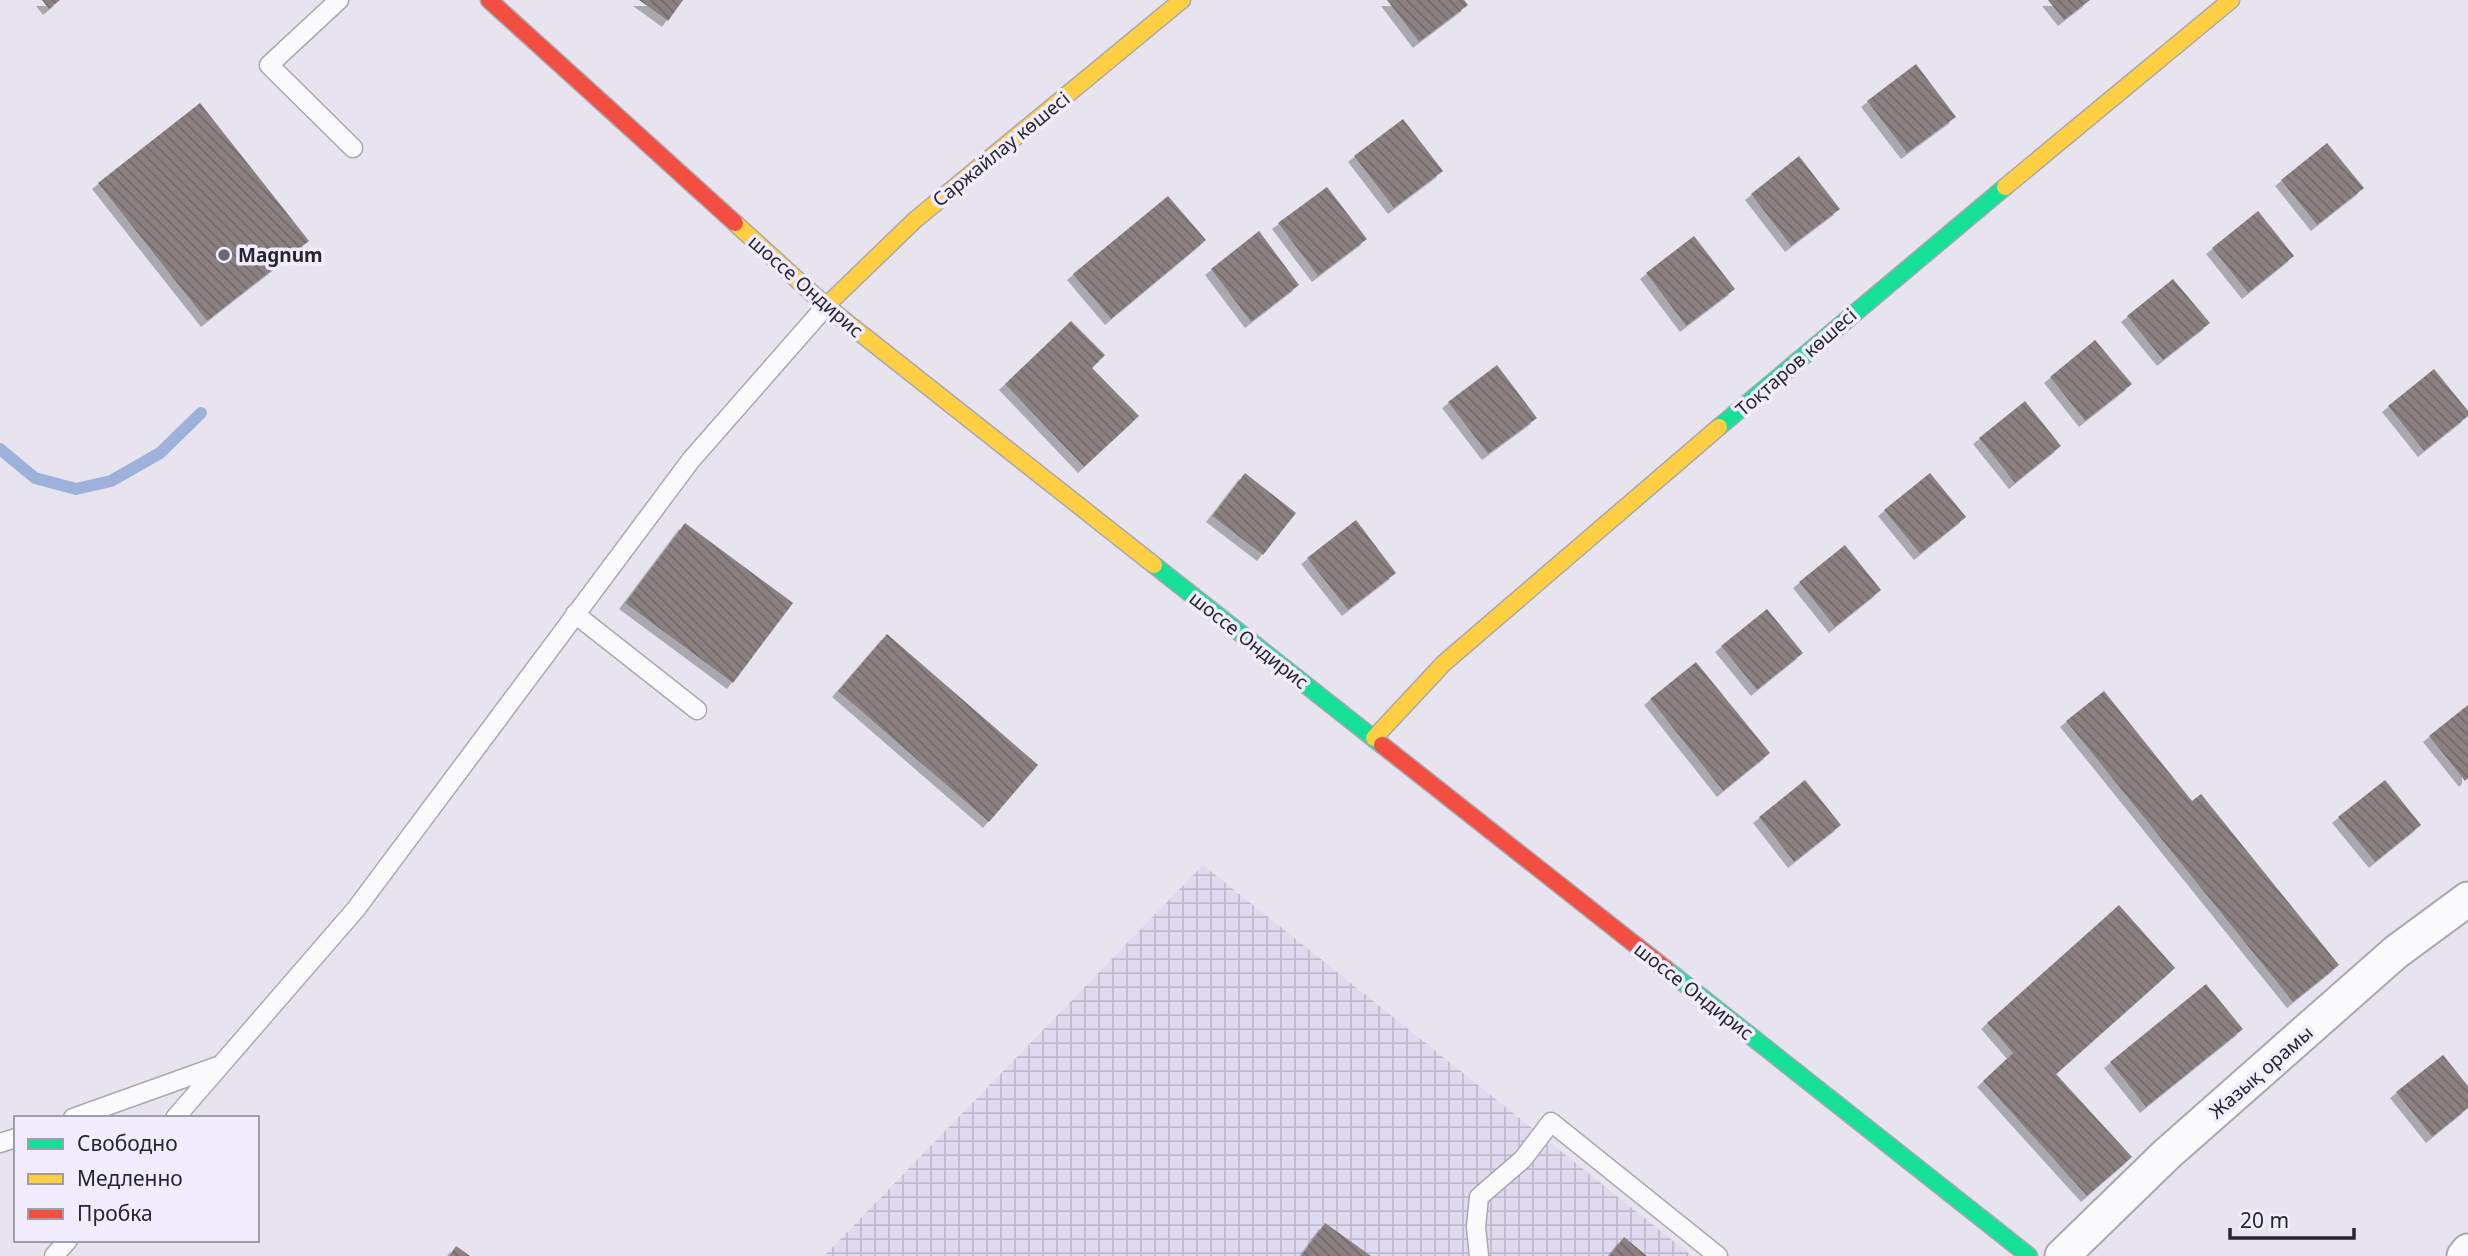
<svg xmlns="http://www.w3.org/2000/svg" width="2468" height="1256" font-family="'Noto Sans',sans-serif">
<defs>
<pattern id="industrial-grid" width="8" height="8" patternUnits="userSpaceOnUse" patternTransform="scale(1.75)"><rect width="8" height="8" fill="#dfdaef"/><path d="M0 4h8M4 0v8" fill="none" stroke="#bfbbcd"/></pattern>
<pattern id="building-back-hatch" width="6" height="6" patternUnits="userSpaceOnUse" patternTransform="scale(1.75)"><rect width="6" height="6" fill="#8c8181"/><path d="M-1 5l2 2M0 0l6 6M5-1l2 2" fill="none" stroke="#72696a"/></pattern>
<filter id="shadow"><feDropShadow dx="-6" dy="6" stdDeviation="0" flood-color="#0004"/></filter>
</defs>
<rect width="100%" height="100%" fill="#e7e4f0"/>
<polygon fill="url(#industrial-grid)" points="1203,865 1692,1256 824,1256"/>
<g fill="none" stroke-linecap="round" stroke-linejoin="round">
<polyline stroke="#9eb1da" stroke-width="12" points="0,449 35,478 76,489 111,481 160,453 201,413"/>
</g>
<g fill="url(#building-back-hatch)" filter="url(#shadow)">
<polygon points="42,0 60,0 49,9"/>
<polygon points="639,0 683,0 668,21"/>
<polygon points="1387,0 1464,0 1468,5 1419,42"/>
<polygon points="2048,0 2090,0 2064,20"/>
<polygon points="1916,64 1956,117 1907,153 1867,101"/>
<polygon points="200,103 309,241 207,321 98,183"/>
<polygon points="1403,119 1443,171 1394,208 1354,156"/>
<polygon points="2327,143 2364,188 2317,225 2281,180"/>
<polygon points="1799,156 1840,209 1791,246 1751,194"/>
<polygon points="1327,187 1367,239 1318,276 1278,223"/>
<polygon points="1168,196 1206,240 1111,319 1073,274"/>
<polygon points="2258,211 2294,256 2248,293 2212,248"/>
<polygon points="1259,231 1299,285 1251,322 1211,269"/>
<polygon points="1694,236 1735,289 1686,326 1646,273"/>
<polygon points="2173,279 2210,323 2163,360 2127,316"/>
<polygon points="1071,321 1105,355 1092,368 1139,416 1084,467 1005,384"/>
<polygon points="2095,340 2132,384 2085,421 2050,377"/>
<polygon points="1497,365 1537,418 1488,454 1448,402"/>
<polygon points="2434,369 2468,411 2468,416 2424,451 2388,406"/>
<polygon points="2025,401 2061,446 2015,483 1979,438"/>
<polygon points="1245,473 1296,513 1263,555 1212,516"/>
<polygon points="1930,473 1966,517 1920,554 1884,510"/>
<polygon points="1356,520 1396,573 1348,610 1307,558"/>
<polygon points="685,523 793,603 733,683 625,603"/>
<polygon points="1845,545 1881,590 1835,627 1799,582"/>
<polygon points="1767,609 1803,653 1757,690 1721,646"/>
<polygon points="887,634 1038,765 989,822 838,691"/>
<polygon points="1696,662 1770,753 1723,791 1650,699"/>
<polygon points="2104,691 2192,801 2201,794 2339,965 2293,1002 2066,721"/>
<polygon points="2468,705 2468,778 2465,781 2429,736"/>
<polygon points="1805,780 1841,825 1794,862 1759,817"/>
<polygon points="2385,780 2421,825 2375,862 2338,817"/>
<polygon points="2119,905 2175,968 2056,1074 2132,1157 2087,1196 1983,1081 2013,1053 1987,1023"/>
<polygon points="2206,984 2243,1029 2146,1107 2110,1062"/>
<polygon points="2443,1055 2468,1086 2468,1108 2432,1137 2396,1092"/>
<polygon points="1325,1223 1371,1256 1301,1256"/>
<polygon points="1624,1237 1647,1256 1609,1256"/>
<polygon points="456,1246 470,1256 449,1256"/>
</g>
<g fill="none" stroke-linecap="round" stroke-linejoin="round">
<g stroke="#a9a7b0" stroke-width="21">
<g id="lane">
<polyline points="339,0 269,65 353,148"/>
<polyline points="575,614 697,710"/>
<polyline points="73,1118 218,1066"/>
<polyline points="175,1118 356,909 691,460 826,306"/>
<polyline points="0,1143 16,1138"/>
<polyline points="54,1256 68,1240"/>
<polyline points="1479,1256 1476,1227 1479,1197 1523,1159 1551,1122 1718,1256"/>
</g>
</g>
<g stroke="#a9a7b0" stroke-width="37">
<g id="street">
<polyline points="2062,1256 2167,1154 2396,952 2468,899"/>
<polyline points="2464,1256 2468,1251"/>
</g>
</g>
<g stroke="#a9a7b0" stroke-width="19">
<g id="fast">
<polyline points="1719,427 2005,187"/>
<polyline points="1154,565 1382,745"/>
<polyline points="1666,969 2029,1256"/>
</g>
</g>
<g stroke="#a9a7b0" stroke-width="19">
<g id="slow">
<polyline points="2005,187 2231,0"/>
<polyline points="735,223 826,306 1154,565"/>
<polyline points="826,306 915,220 1182,0"/>
<polyline points="1374,738 1444,663 1719,427"/>
</g>
</g>
<g stroke="#a9a7b0" stroke-width="19">
<g id="jam">
<polyline points="489,0 735,223"/>
<polyline points="1382,745 1666,969"/>
</g>
</g>
<use href="#lane" stroke="#fbfbfd" stroke-width="18"/>
<use href="#street" stroke="#fbfbfd" stroke-width="33"/>
<use href="#fast" stroke="#16e098" stroke-width="16"/>
<use href="#slow" stroke="#ffcf43" stroke-width="16"/>
<use href="#jam" stroke="#f24e42" stroke-width="16"/>
</g>
<circle fill="#6a6872" stroke="#f1edff" stroke-width="2.5" cx="224" cy="255" r="7"/>
<g text-anchor="middle" dominant-baseline="central" stroke-width="7" stroke-linejoin="round" paint-order="stroke">
<g font-size="19" fill="#27252e" stroke="#f1edff">
<text transform="translate(1001 149) rotate(-39)">Саржайлау көшесі</text>
<text transform="translate(806 286) rotate(41)">шоссе Ондирис</text>
<text transform="translate(1796 362) rotate(-41)">Тоқтаров көшесі</text>
<text transform="translate(1249 640) rotate(38)">шоссе Ондирис</text>
<text transform="translate(1694 991) rotate(38)">шоссе Ондирис</text>
<text transform="translate(2261 1072) rotate(-41)">Жазық орамы</text>
</g>
<g font-size="19" font-weight="bold" fill="#27252e" stroke="#f1edff" text-anchor="start">
<text x="238" y="255">Magnum</text>
</g>
</g>
<rect x="14" y="1116" width="245" height="126" fill="#f1edff" stroke="#a09dab" stroke-width="2"/>
<rect x="28" y="1139" width="35" height="10" fill="#16e098" stroke="#a09dab" stroke-width="2"/>
<text x="77" y="1151" font-size="21" fill="#27252e">Свободно</text>
<rect x="28" y="1174" width="35" height="10" fill="#ffcf43" stroke="#a09dab" stroke-width="2"/>
<text x="77" y="1186" font-size="21" fill="#27252e">Медленно</text>
<rect x="28" y="1209" width="35" height="10" fill="#f24e42" stroke="#a09dab" stroke-width="2"/>
<text x="77" y="1221" font-size="21" fill="#27252e">Пробка</text>
<path d="M2230 1228v10h124v-10" fill="none" stroke="#27252e" stroke-width="3.5"/>
<text x="2240" y="1228" font-size="21" fill="#27252e" stroke="#f1edff" stroke-width="5" paint-order="stroke">20 m</text>
</svg>
